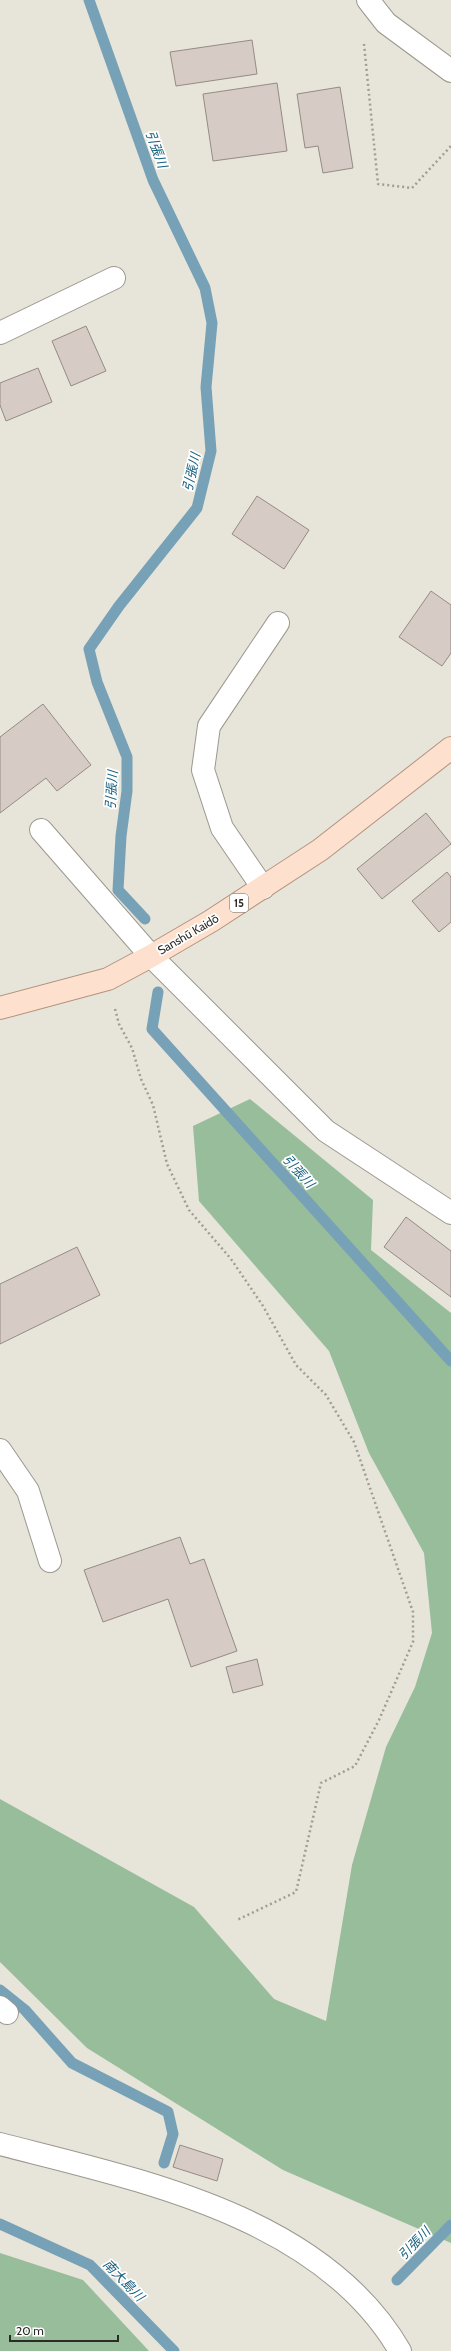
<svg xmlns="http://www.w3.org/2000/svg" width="451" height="2351" font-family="Cabin,'Noto Sans JP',sans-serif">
<rect width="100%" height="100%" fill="#e7e4d9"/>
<g fill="#97bd9b">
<polygon points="250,1099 373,1200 371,1250 451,1313 451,2243 283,2170 87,2048 0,1962 0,1799 194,1907 274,1999 326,2021 352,1865 386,1747 415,1687 432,1633 424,1553 369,1453 329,1351 199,1201 193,1126"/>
<polygon points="0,2253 83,2280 149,2351 0,2351"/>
</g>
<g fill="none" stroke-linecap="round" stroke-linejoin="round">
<g stroke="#77a1b6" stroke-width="11">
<polyline points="89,0 153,180 205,288 212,323 206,387 211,451 197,508 119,606 89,649 97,682 127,757 127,791 121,836 118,890 145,919"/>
<polyline points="158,992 152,1029 451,1361"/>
<polyline points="0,1990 25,2010 72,2063 168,2112 173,2134 164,2163"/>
<polyline points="0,2224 90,2265 174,2351"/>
<polyline points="397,2280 451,2225"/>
</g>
</g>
<g fill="#d6cbc5" stroke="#958b86">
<polygon points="252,40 257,74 176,86 170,52"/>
<polygon points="277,83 287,151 213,161 203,94"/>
<polygon points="340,87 353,168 323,173 318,146 305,148 297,94"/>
<polygon points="86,326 106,371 71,386 52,341"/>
<polygon points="38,368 52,402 6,421 0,405 0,383"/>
<polygon points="257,496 309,530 284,569 232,534"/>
<polygon points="431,591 451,605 451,653 442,666 399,637"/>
<polygon points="43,704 91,765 57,791 46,778 0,813 0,737"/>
<polygon points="426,813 451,844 382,899 357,869"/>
<polygon points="447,872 451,877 451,922 439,932 412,901"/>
<polygon points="406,1217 451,1251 451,1297 384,1247"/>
<polygon points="77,1247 100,1295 0,1344 0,1284"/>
<polygon points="180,1537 190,1564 204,1559 237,1651 191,1667 168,1599 103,1622 84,1570"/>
<polygon points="257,1659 263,1685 233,1693 226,1667"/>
<polygon points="180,2145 223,2159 217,2181 173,2167"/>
</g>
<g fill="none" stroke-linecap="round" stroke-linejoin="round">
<g stroke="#9c988f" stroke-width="24">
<g id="minor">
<polyline points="368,0 386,23 451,71"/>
<polyline points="0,333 114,278"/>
<polyline points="41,830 151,956 326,1131 451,1213"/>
<polyline points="263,888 222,828 203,770 209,726 278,623"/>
<polyline points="0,1450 28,1491 50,1561"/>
<polyline points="0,2007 7,2013"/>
<path d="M0,2144C139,2180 322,2216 400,2351"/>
</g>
</g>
<g stroke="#b3937e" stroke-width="24">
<polyline id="major" points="0,1008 108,979 151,956 211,921 320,850 451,748"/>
</g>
<g stroke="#a09d95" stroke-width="2.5" stroke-dasharray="2 3" stroke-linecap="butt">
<polyline points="364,44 378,184 412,188 451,146"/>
<polyline points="115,1009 119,1024 132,1048 141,1079 153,1105 167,1164 189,1210 231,1259 263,1306 296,1365 326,1395 354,1442 413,1612 413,1642 379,1720 355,1766 321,1783 296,1892 237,1920"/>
</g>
<use href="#minor" stroke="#fff" stroke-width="22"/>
<use href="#major" stroke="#fde0ce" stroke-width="22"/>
</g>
<g text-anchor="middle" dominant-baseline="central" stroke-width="3.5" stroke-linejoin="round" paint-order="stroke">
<rect fill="#fff" stroke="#6b6a67" stroke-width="1" x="230" y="894" width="18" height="18" rx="3"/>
<g font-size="11" font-weight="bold" fill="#2c2a26">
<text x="239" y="903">15</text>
</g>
<g font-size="12" fill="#2c2a26" stroke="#fff">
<text transform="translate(188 934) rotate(-30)">Sanshū Kaidō</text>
</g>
<g font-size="13" font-style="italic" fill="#16607f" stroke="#fff">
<text transform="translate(157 149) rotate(70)">引張川</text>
<text transform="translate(191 472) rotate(-77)">引張川</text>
<text transform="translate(111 790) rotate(-86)">引張川</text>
<text transform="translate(299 1171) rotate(48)">引張川</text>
<text transform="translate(414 2243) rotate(-46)">引張川</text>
<text transform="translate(124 2280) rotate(46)">南大島川</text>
</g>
</g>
<path d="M10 2335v6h108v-6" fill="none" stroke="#2c2a26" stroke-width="2"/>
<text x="16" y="2335" font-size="12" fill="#2c2a26" stroke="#ffffff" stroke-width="3" paint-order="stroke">20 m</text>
</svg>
